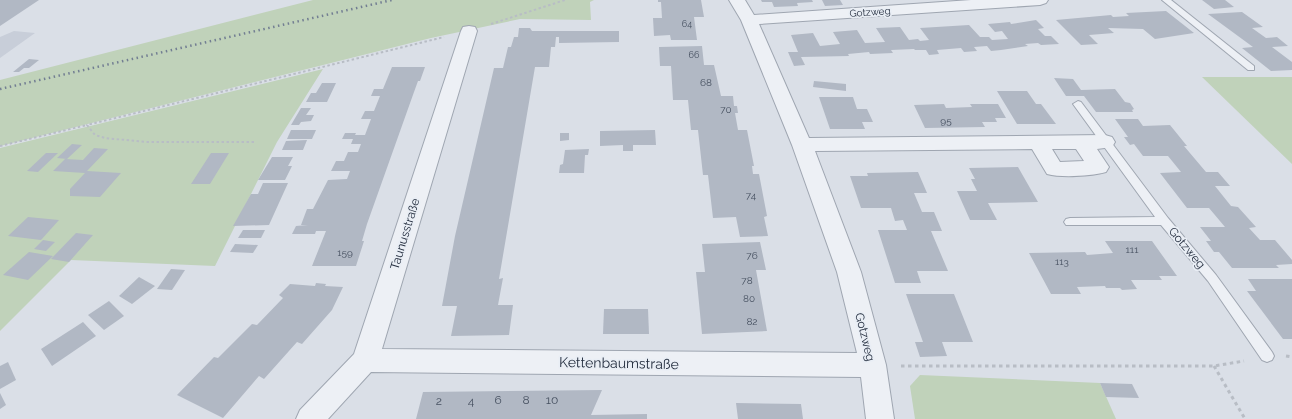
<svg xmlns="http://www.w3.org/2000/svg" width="1292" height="419" font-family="Raleway,sans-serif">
<rect width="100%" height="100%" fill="#dadfe7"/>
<polygon fill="#c8ced9" points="14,31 35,33 0,58 0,37"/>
<g fill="#c0d2ba">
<polygon points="313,0 594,0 590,2 591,20 520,19 431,38 0,146 0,80"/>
<polygon points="323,69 277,142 215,266 71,260 0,331 0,148"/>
<polygon points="1202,77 1292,77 1292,164"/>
<polygon points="920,375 1100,383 1116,419 915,419 910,386"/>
</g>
<g fill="#b1b8c4">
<polygon points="0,0 39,0 0,26"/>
<polygon points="658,0 701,0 704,17 694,17 697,40 671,40 670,35 654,36 653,18 662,18 661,2 658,2"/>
<polygon points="761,0 812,0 813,2 797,3 798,6 774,7 772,2 762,2"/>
<polygon points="822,0 840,0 843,5 825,6"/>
<polygon points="1202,0 1225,0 1234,7 1214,9"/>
<polygon points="1166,11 1194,33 1155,39 1143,29 1108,28 1114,33 1089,35 1098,44 1081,45 1056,20 1111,15 1113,17 1129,16 1126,13"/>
<polygon points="1242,12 1263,27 1252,28 1266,38 1277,37 1288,46 1272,47 1292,62 1292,70 1271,71 1242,48 1253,47 1208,14"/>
<polygon points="1036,20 1044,28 1038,29 1045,36 1051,36 1059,44 1041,45 1038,43 1025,44 1028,46 1001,50 995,42 1001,50 991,51 987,46 974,47 977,51 964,52 961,48 937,50 939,54 929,55 926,50 915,50 914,49 891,50 893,53 870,54 869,52 848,54 849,56 801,57 805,65 794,66 788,52 798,52 791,35 813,33 820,46 840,44 833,32 857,30 865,43 885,42 876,28 900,27 909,40 918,39 920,41 929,40 920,28 969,25 980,37 989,37 992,40 1008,39 1002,31 995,32 988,24 1010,22 1011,24"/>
<polygon points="519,28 530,28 532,31 619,31 619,42 559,43 559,37 556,37 555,47 551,47 549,67 535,67 499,279 503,278 498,305 513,305 509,335 451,336 457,306 442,306 455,236 494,68 503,68 508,47 511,47 514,37 518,37"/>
<polygon points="702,46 704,65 714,65 721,96 733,96 734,106 737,106 738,113 735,113 738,130 747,130 754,166 752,166 753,174 759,174 767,216 764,217 768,236 740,237 736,217 713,218 708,175 703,175 698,130 691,130 688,100 673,100 671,66 660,66 659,47"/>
<polygon points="29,59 39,60 29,68 24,68 19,72 13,72"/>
<polygon points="392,67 425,67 420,81 418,81 414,92 367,224 362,241 364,241 356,266 312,266 326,231 316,231 315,234 292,234 296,226 308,225 301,225 307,209 313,209 328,180 347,179 350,171 331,171 336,161 344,161 348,152 358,152 361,144 351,144 353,139 342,139 345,133 356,133 355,135 365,135 371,119 361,119 365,111 374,111 380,96 371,96 374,89 383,89"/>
<polygon points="1054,78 1073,79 1081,90 1115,89 1125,102 1130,103 1134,109 1132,110 1133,112 1096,112 1084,96 1066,96"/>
<polygon points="814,81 846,84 846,91 813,87"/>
<polygon points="322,83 336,83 327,102 306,102 311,93 316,93"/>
<polygon points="997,91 1027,91 1036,104 1041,104 1056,124 1017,124"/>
<polygon points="819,97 853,97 857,109 867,109 873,122 862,122 865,129 830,129"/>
<polygon points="944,104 946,108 972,107 970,104 998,104 1006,118 995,118 997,122 982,122 985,127 925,128 914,105"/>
<polygon points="301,108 311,108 306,115 314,115 311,121 301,122 299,125 291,125"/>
<polygon points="1115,119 1138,119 1143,126 1170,125 1187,146 1184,146 1206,172 1218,172 1230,186 1215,186 1231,206 1238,207 1256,227 1249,228 1260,240 1275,240 1292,260 1292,264 1276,265 1279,268 1232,268 1219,252 1214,252 1206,241 1211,241 1200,227 1225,227 1209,208 1187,208 1160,173 1181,172 1168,156 1143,156 1134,144 1130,145 1124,137 1128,137"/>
<polygon points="291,130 316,130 312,139 287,139"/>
<polygon points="655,130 656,145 633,145 633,151 623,151 623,145 600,146 600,131"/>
<polygon points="560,133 569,133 569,140 560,141"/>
<polygon points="307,140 303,150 282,150 286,141"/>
<polygon points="72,144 82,145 67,159 57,158"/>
<polygon points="94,148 108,149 87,171 121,173 100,197 70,196 70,189 85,173 53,171 65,159 83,160"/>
<polygon points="589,149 588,155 585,155 584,173 559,173 560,165 563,164 565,150"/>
<polygon points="46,153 58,153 38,172 27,171"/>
<polygon points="211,153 229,153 210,184 191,184"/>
<polygon points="272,157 293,157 288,166 292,166 285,180 258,180"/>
<polygon points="1018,167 1038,202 988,203 997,220 970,220 957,191 977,191 971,179 975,179 969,168"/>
<polygon points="918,172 927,193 914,193 922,212 934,212 942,231 931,231 948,271 917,271 921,283 895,283 878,230 907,230 903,220 895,221 891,208 861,208 850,176 868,176 867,173"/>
<polygon points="263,183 288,183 269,225 233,226 251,194 258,194"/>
<polygon points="28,217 59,220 41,240 8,236"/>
<polygon points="243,230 265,230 261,238 238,238"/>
<polygon points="76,233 93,235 69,262 51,259"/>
<polygon points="43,240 55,242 46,251 34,249"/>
<polygon points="1105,241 1152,241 1177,276 1159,276 1162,280 1131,280 1137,289 1122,290 1120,288 1106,288 1105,286 1077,287 1081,294 1051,294 1029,253 1085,252 1087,255 1113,253"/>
<polygon points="760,242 766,270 756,270 767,331 702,334 696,272 705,272 702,244"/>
<polygon points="235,244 258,245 253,253 230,252"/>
<polygon points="29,252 53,256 28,280 3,275"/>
<polygon points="171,269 185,270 172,290 157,289"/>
<polygon points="139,277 155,286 132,304 119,296"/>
<polygon points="1248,279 1292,279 1292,339 1283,339 1247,291 1256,291"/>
<polygon points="316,283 326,284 325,286 343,287 332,310 302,344 297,342 264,379 259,376 223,418 177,395 214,357 218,358 252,324 257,325 283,298 279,295 290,284 315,286"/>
<polygon points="906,294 954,294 973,342 942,342 947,356 920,357 915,342 923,342"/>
<polygon points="109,301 124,316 104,330 88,315"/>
<polygon points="604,309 648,309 649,334 603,334"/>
<polygon points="83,322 96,336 52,366 41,349"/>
<polygon points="8,362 16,380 0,389 0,366"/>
<polygon points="1100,383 1132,384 1139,398 1106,397"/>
<polygon points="602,390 591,415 647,414 647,419 416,419 423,392"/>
<polygon points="0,393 6,405 0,409"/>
<polygon points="736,403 801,404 803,419 738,419"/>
</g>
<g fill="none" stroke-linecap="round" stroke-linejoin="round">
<g stroke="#9fa6b1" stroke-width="2">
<g id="service">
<polygon points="1162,0 1171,0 1254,66 1254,70 1248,70"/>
<polygon points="1078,101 1081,102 1168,218 1216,275 1272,352 1274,356 1272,360 1267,362 1262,360 1208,281 1161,225 1066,225 1064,222 1066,219 1070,218 1155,217 1073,104"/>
</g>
</g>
<g stroke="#9fa6b1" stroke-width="2">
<path id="minor" d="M729,0H745L754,15L971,0H1048L1046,3L1040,5L759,24L809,138L1105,135L1112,137L1115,142L1112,147L1097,149L1109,167L1106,172C1091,176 1062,178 1047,174L1032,149L815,151L861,272L886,365L894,419H866L861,377L371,372L328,419H296L300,410L354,354L461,31L463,27L469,26L475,27L477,31L382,349L857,353L837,272L792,145L741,20ZM1052,149H1076L1084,161L1060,162Z"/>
</g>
<g stroke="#b8bdc5" stroke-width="2" stroke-dasharray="2.5 2.5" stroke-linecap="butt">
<polyline points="491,24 565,0"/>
<polyline points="254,142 146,142 105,138 95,135 87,125 444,37"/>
<polyline points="0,146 87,125"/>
</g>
<g stroke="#b8bdc5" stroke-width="3" stroke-dasharray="3.5 3.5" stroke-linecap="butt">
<polyline points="1286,356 1292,357"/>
<polyline points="901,366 1214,366 1244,361"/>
<polyline points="1214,366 1245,419"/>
</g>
<use href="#service" fill="#edf0f5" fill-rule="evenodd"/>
<use href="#minor" fill="#edf0f5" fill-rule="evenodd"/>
<polyline stroke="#727e92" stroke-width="2.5" stroke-dasharray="1.5 3.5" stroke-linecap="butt" points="0,89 392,0"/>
</g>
<g text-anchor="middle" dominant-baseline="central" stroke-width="3.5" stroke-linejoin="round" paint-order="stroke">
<g font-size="9" fill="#465060">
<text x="687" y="24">64</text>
<text x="694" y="55">66</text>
</g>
<g font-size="10" fill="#232d3e" stroke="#e9eef5">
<text transform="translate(870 12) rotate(-4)">Gotzweg</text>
</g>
<g font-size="10" fill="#465060">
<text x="706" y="82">68</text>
<text x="726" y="109">70</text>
<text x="946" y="120">95</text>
<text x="751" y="195">74</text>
<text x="1132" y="249">111</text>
<text x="345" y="252">159</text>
<text x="752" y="255">76</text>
<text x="1062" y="261">113</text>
<text x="747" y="280">78</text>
<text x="749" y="298">80</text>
<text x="752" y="321">82</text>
</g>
<g font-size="12" fill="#232d3e" stroke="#e9eef5">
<text transform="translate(405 234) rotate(-73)">Taunusstraße</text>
<text transform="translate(1187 248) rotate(50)">Gotzweg</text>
<text transform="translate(865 337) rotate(76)">Gotzweg</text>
</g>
<g font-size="12" fill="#465060">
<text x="498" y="400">6</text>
<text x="526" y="400">8</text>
<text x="552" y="400">10</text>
<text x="439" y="401">2</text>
<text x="471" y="401">4</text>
</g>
<g font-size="14" fill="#232d3e" stroke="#e9eef5">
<text transform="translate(619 363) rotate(1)">Kettenbaumstraße</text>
</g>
</g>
</svg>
